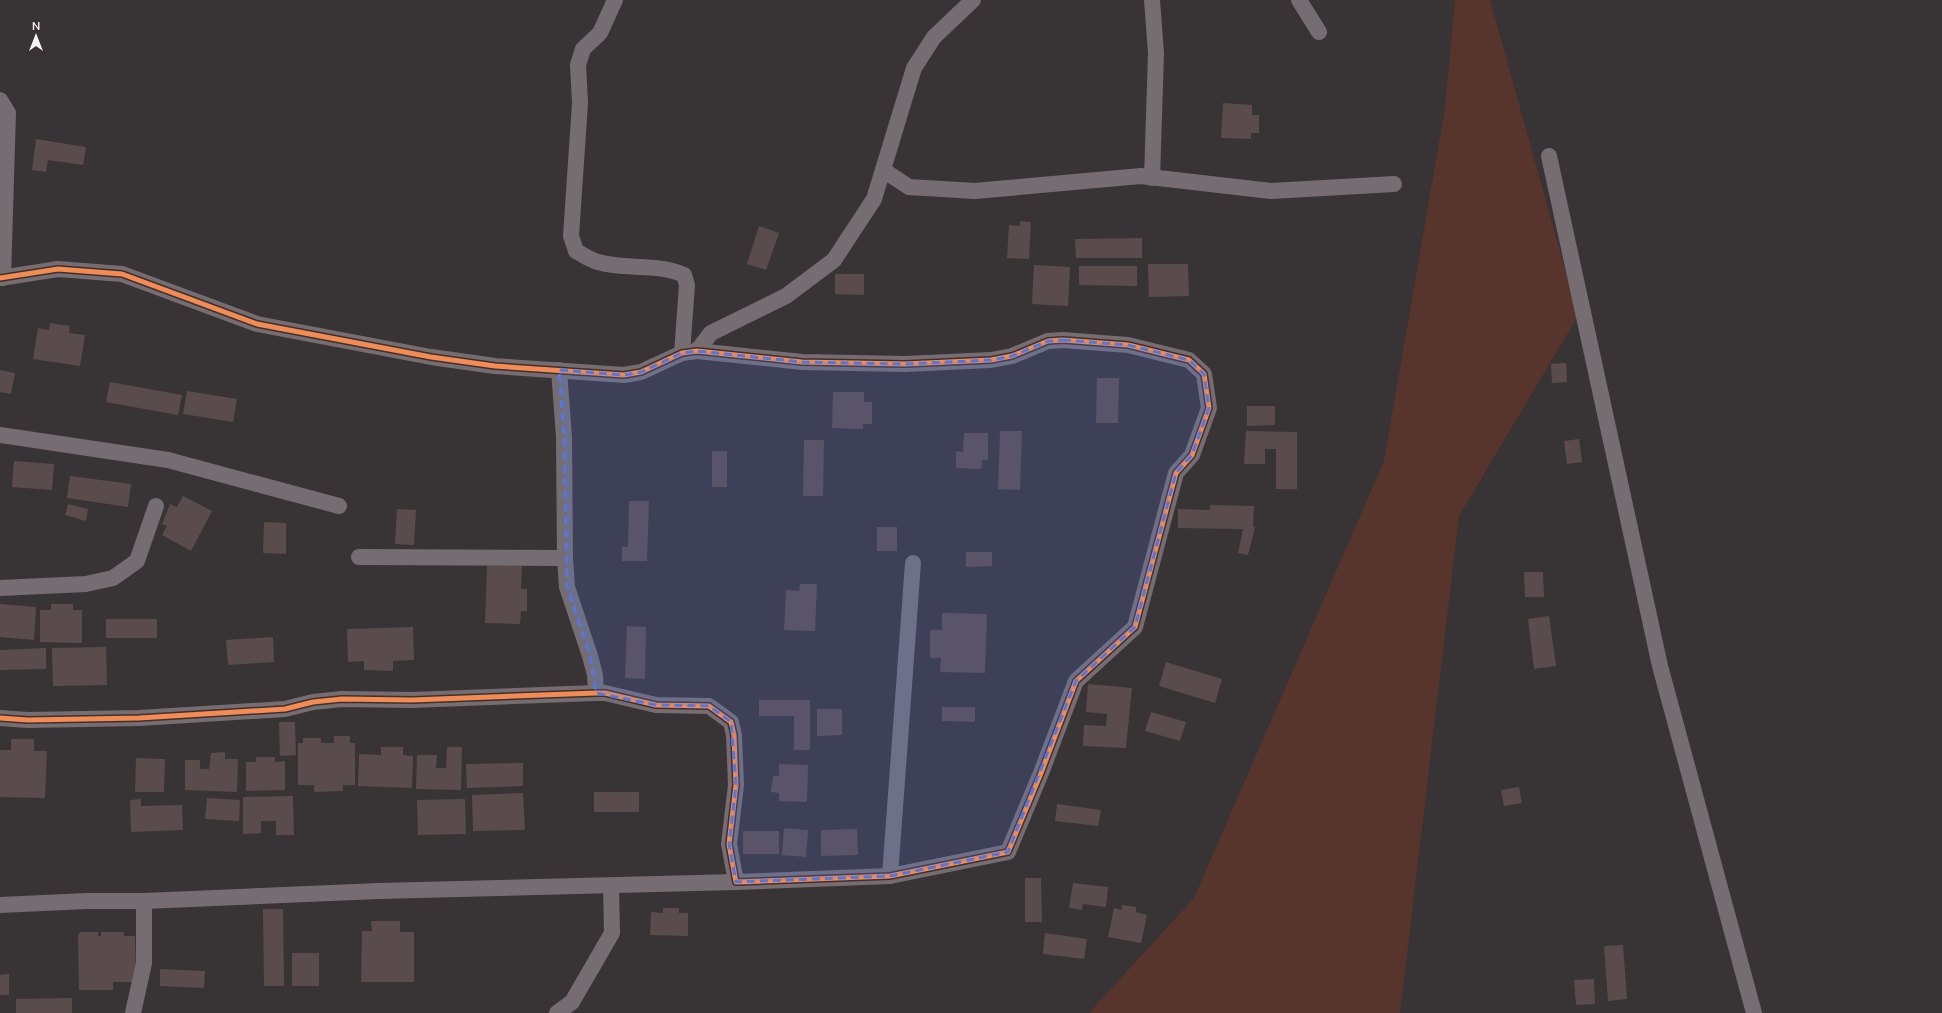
<svg xmlns="http://www.w3.org/2000/svg" width="1942" height="1013" font-family="'Nunito Sans',sans-serif">
<rect width="100%" height="100%" fill="#383334"/>
<polygon fill="#58352c" points="1455,0 1490,0 1578,316 1459,516 1400,1013 1089,1013 1194,898 1384,461 1445,108"/>
<g fill="#5a4c4d">
<polygon points="1223,103 1252,105 1252,115 1259,115 1259,133 1251,133 1251,139 1221,138"/>
<polygon points="36,139 86,147 83,165 48,160 46,172 32,170"/>
<polygon points="1020,221 1031,222 1029,259 1007,258 1009,225 1020,226"/>
<polygon points="759,226 779,233 766,270 747,264"/>
<polygon points="1142,238 1142,258 1076,258 1075,239"/>
<polygon points="1148,264 1188,264 1189,296 1149,297"/>
<polygon points="1034,265 1070,267 1068,306 1032,304"/>
<polygon points="1079,266 1137,266 1137,286 1079,285"/>
<polygon points="835,274 864,274 864,295 835,294"/>
<polygon points="50,323 70,326 69,333 85,335 80,366 33,359 38,328 49,330"/>
<polygon points="1566,363 1567,382 1552,383 1551,364"/>
<polygon points="0,370 15,373 11,394 0,392"/>
<polygon points="1097,378 1119,378 1118,423 1096,423"/>
<polygon points="110,382 182,395 178,415 106,402"/>
<polygon points="187,391 237,399 233,422 183,414"/>
<polygon points="833,392 864,392 864,402 872,402 872,424 863,424 863,429 832,428"/>
<polygon points="1247,406 1275,406 1275,425 1247,426"/>
<polygon points="1000,431 1022,431 1020,490 998,489"/>
<polygon points="1246,431 1297,432 1297,489 1276,489 1276,449 1265,449 1265,464 1244,464"/>
<polygon points="964,433 988,433 988,460 982,460 981,469 956,468 956,451 963,452"/>
<polygon points="1579,439 1582,462 1567,464 1564,441"/>
<polygon points="804,440 824,440 823,496 803,496"/>
<rect x="712" y="451" width="15" height="36"/>
<polygon points="14,461 54,464 52,490 12,487"/>
<polygon points="70,476 131,484 128,507 67,498"/>
<polygon points="183,496 212,511 191,551 162,535 167,526 162,524 170,504 177,507"/>
<polygon points="629,501 649,501 647,561 622,561 622,547 628,547"/>
<polygon points="68,504 88,509 86,521 65,515"/>
<polygon points="1210,505 1254,506 1253,527 1255,527 1248,555 1238,553 1243,529 1178,528 1178,509 1210,510"/>
<polygon points="397,509 416,510 414,545 395,544"/>
<polygon points="264,522 286,523 286,554 263,553"/>
<rect x="877" y="527" width="20" height="24"/>
<polygon points="966,552 992,552 992,566 966,567"/>
<polygon points="487,566 522,566 521,589 527,589 527,611 521,611 520,624 485,623"/>
<polygon points="1524,572 1543,572 1544,597 1525,597"/>
<polygon points="800,584 817,584 815,631 784,630 786,590 799,591"/>
<polygon points="0,604 36,607 34,640 0,637"/>
<polygon points="51,604 73,604 73,610 82,610 82,643 40,642 40,610 51,610"/>
<polygon points="942,613 987,614 985,673 940,672 941,658 930,658 930,630 942,630"/>
<polygon points="1549,616 1556,666 1534,669 1528,619"/>
<rect x="106" y="619" width="51" height="19"/>
<polygon points="627,626 646,627 645,679 625,678"/>
<polygon points="413,627 414,660 393,661 393,671 364,670 364,661 348,662 347,629"/>
<polygon points="273,637 274,662 228,665 226,640"/>
<polygon points="106,647 107,685 53,686 52,648"/>
<polygon points="46,648 46,669 0,670 0,650"/>
<polygon points="1166,662 1222,679 1215,703 1159,686"/>
<polygon points="1088,684 1132,688 1126,748 1083,746 1084,725 1106,726 1107,714 1086,712"/>
<polygon points="759,700 810,700 810,750 794,750 794,716 759,716"/>
<polygon points="942,707 975,707 975,722 942,721"/>
<polygon points="817,709 842,709 842,735 817,736"/>
<polygon points="1151,712 1186,722 1180,741 1145,731"/>
<polygon points="279,722 295,722 296,755 280,756"/>
<polygon points="334,736 350,736 350,743 355,743 355,785 343,785 343,791 314,792 314,785 298,785 298,743 303,743 303,738 321,738 321,743 334,743"/>
<polygon points="11,739 34,739 34,751 47,751 45,798 0,797 0,750 11,750"/>
<polygon points="381,747 403,747 403,755 413,756 412,788 358,786 359,754 381,755"/>
<polygon points="447,747 462,747 461,790 416,789 417,755 437,755 436,768 446,768"/>
<polygon points="225,752 225,759 238,759 237,792 185,790 185,760 200,760 200,769 209,769 211,753"/>
<polygon points="256,757 275,757 275,762 285,761 285,790 246,791 246,762 256,762"/>
<polygon points="136,758 165,759 164,792 135,792"/>
<polygon points="523,763 523,786 467,788 466,764"/>
<polygon points="779,764 808,765 807,802 779,801 779,793 771,792 773,776 779,776"/>
<polygon points="1519,787 1522,803 1504,806 1501,790"/>
<rect x="594" y="792" width="45" height="20"/>
<polygon points="523,793 525,830 473,831 472,795"/>
<polygon points="293,796 294,835 276,835 276,821 261,821 261,833 243,834 243,797"/>
<polygon points="207,798 240,800 239,821 205,819"/>
<polygon points="141,799 141,806 182,805 183,830 131,832 130,800"/>
<polygon points="465,799 466,834 418,835 417,800"/>
<polygon points="1057,804 1101,810 1098,826 1055,821"/>
<polygon points="784,828 808,830 806,857 782,855"/>
<polygon points="857,829 858,855 821,856 821,830"/>
<rect x="743" y="831" width="36" height="23"/>
<polygon points="1025,878 1041,878 1042,922 1025,922"/>
<polygon points="1073,883 1108,887 1106,907 1083,904 1082,910 1069,908"/>
<polygon points="1122,905 1136,907 1136,912 1147,915 1141,943 1108,937 1114,908 1122,910"/>
<polygon points="663,908 679,908 679,913 688,913 688,936 650,935 651,912 663,913"/>
<polygon points="263,909 283,909 284,986 264,986"/>
<polygon points="371,921 400,921 400,932 414,932 414,982 361,982 362,931 372,931"/>
<polygon points="80,932 98,932 98,936 101,936 101,932 124,932 124,936 135,936 136,982 113,982 113,990 79,990 78,936"/>
<polygon points="1045,933 1087,939 1084,959 1043,954"/>
<polygon points="1623,945 1627,999 1608,1001 1604,946"/>
<rect x="292" y="953" width="27" height="33"/>
<polygon points="160,969 205,971 204,988 160,986"/>
<polygon points="9,974 9,995 0,995 0,975"/>
<polygon points="1594,979 1595,1004 1576,1005 1574,980"/>
<polygon points="72,998 72,1013 16,1013 16,999"/>
</g>
<g fill="none" stroke-linecap="round" stroke-linejoin="round">
<g stroke="#756d72" stroke-width="16">
<path d="M615,0L600,33L583,49L578,65L580,103L571,236L576,251C583,255 590,260 598,262C625,270 658,263 684,275L687,285L682,353"/>
<polyline points="1152,0 1156,53 1152,178"/>
<polyline points="1299,0 1319,32"/>
<polyline points="0,100 8,113 3,278"/>
<polyline points="1549,156 1660,666 1754,1013"/>
<polyline points="883,170 909,187 975,191 1141,176 1271,191 1394,184"/>
<polyline points="0,278 58,269 122,274 257,324 431,357 495,366 624,375 641,372 682,353 697,351 802,362 905,364 991,360 1012,356 1048,341 1063,340 1128,345 1189,360 1204,374 1209,408 1192,455 1176,473 1135,627 1076,681 1041,773 1008,852 890,876 736,882 729,844 736,785 734,735 731,722 709,706 656,705 605,693 596,693 412,700 342,699 313,702 285,709 139,718 28,720 0,718"/>
<polyline points="697,351 711,333 786,296 834,260 874,199 914,68 934,37 973,0"/>
<polyline points="559,370 564,437 565,558 567,587 590,656 595,675 596,693"/>
<polyline points="0,435 168,460 339,506"/>
<polyline points="359,557 565,558"/>
<polyline points="0,588 86,584 113,578 137,561 156,506"/>
<polyline points="890,876 913,563"/>
<polyline points="0,905 87,901 144,901 378,891 736,882"/>
<polyline points="133,1013 144,963 144,901"/>
<polyline points="557,1013 572,1002 612,933 611,886"/>
</g>
<g stroke="#3a3133" stroke-width="8">
<polyline id="cycleway" points="0,278 58,269 122,274 257,324 431,357 495,366 624,375 641,372 682,353 697,351 802,362 905,364 991,360 1012,356 1048,341 1063,340 1128,345 1189,360 1204,374 1209,408 1192,455 1176,473 1135,627 1076,681 1041,773 1008,852 890,876 736,882 729,844 736,785 734,735 731,722 709,706 656,705 605,693 596,693 412,700 342,699 313,702 285,709 139,718 28,720 0,718"/>
</g>
<use href="#cycleway" stroke="#f68b52" stroke-width="5"/>
</g>
<path fill="#5477df" fill-opacity="0.2" stroke="#5477df" stroke-width="3" stroke-dasharray="8 5" stroke-linejoin="round" d="M1063,340L1128,345L1189,360L1204,374L1209,408L1192,455L1176,473L1135,627L1076,681L1008,852L890,876L736,882L729,844L736,785L731,722L709,706L656,705L596,693L590,656L567,587L564,437L559,370L624,375L641,372L682,353L697,351L802,362L905,364L991,360L1012,356L1048,341Z"/>
<g transform="translate(36 36)" stroke="#3a3133" stroke-width="3" paint-order="stroke">
<path d="M0-3L7 15L0 10L-7 15Z" fill="#f8f2f4"/>
<text y="-6" font-size="11" font-weight="bold" text-anchor="middle" fill="#f8f2f4">N</text>
</g>
</svg>
